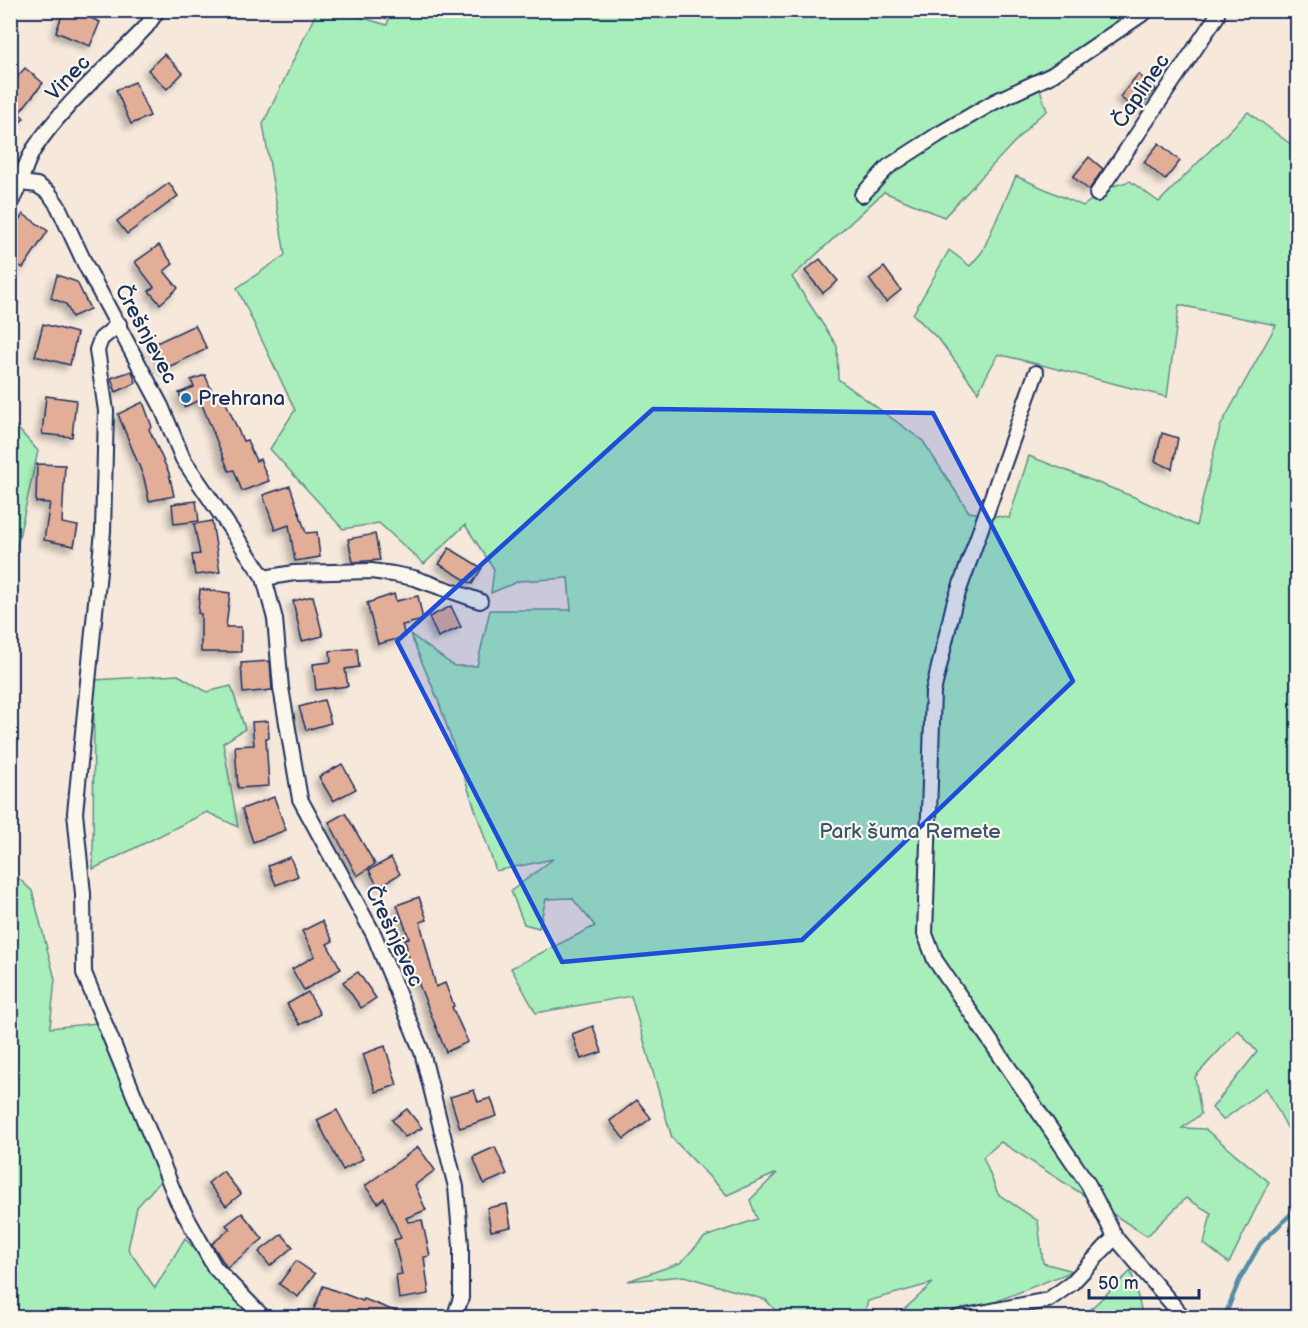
<svg xmlns="http://www.w3.org/2000/svg" width="1308" height="1328" font-family="'Balsamiq Sans',sans-serif">
<defs>
<filter id="shadow"><feDropShadow dx="-4.5" dy="4.5" stdDeviation="3" flood-color="#0004"/></filter>
</defs>
<rect width="100%" height="100%" fill="#f6e8db"/>
<filter id="ink" filterUnits="userSpaceOnUse"><feTurbulence type="fractalNoise" baseFrequency=".0167" numOctaves="2"/><feDisplacementMap in="SourceGraphic" scale="12" xChannelSelector="R" yChannelSelector="G"/><feConvolveMatrix kernelMatrix="1 2 1 2 8 2 1 2 1" color-interpolation-filters="sRGB"/></filter>
<g filter="url(#ink)">
<g fill="#a8eeba" stroke="#628e8c" stroke-width="1.5">
<polygon points="391,10 1136,11 1018,90 1040,89 1047,111 1037,118 944,217 884,192 792,277 837,346 838,379 923,441 969,512 1009,518 1029,456 1134,497 1196,526 1220,427 1276,325 1179,305 1167,397 998,354 978,392 941,342 913,314 949,250 970,266 982,252 1016,176 1083,206 1110,187 1130,181 1159,202 1248,112 1297,149 1297,1146 1266,1088 1223,1120 1212,1108 1257,1052 1238,1030 1195,1077 1201,1114 1182,1128 1205,1129 1269,1182 1229,1263 1204,1244 1211,1213 1186,1198 1147,1236 1001,1142 983,1157 998,1194 1038,1221 1043,1263 1073,1271 964,1314 963,1317 896,1317 933,1283 868,1301 863,1317 782,1318 766,1300 684,1276 628,1281 680,1263 705,1237 757,1219 750,1200 777,1173 727,1195 672,1138 631,996 536,1013 511,968 595,926 572,898 546,899 539,928 524,924 511,891 553,859 496,871 438,700 410,634 454,666 477,666 490,610 571,610 568,578 519,581 491,593 494,569 465,525 424,564 379,523 343,529 270,449 295,410 237,288 285,255 263,124 317,11 340,11 387,25"/>
<polygon points="14,424 38,451 11,573 10,426"/>
<polygon points="178,675 207,692 231,686 245,729 223,743 238,827 207,812 93,869 94,680"/>
<polygon points="10,870 32,891 55,979 50,1028 97,1023 162,1179 137,1207 128,1249 155,1288 185,1238 249,1314 245,1317 11,1317"/>
<polygon points="1131,1271 1143,1317 1082,1317"/>
</g>
<g fill="none" stroke-linecap="round" stroke-linejoin="round">
<polyline stroke="#558da8" stroke-width="4.5" points="1224,1318 1239,1281 1260,1244 1298,1207"/>
</g>
<g fill="#e3ae97" stroke="#1b2f5e" stroke-width="1.5" filter="url(#shadow)">
<polygon points="64,10 72,10 100,22 90,46 56,32"/>
<polygon points="164,54 183,73 167,89 148,70"/>
<polygon points="25,68 43,83 19,113 24,118 10,134 10,85"/>
<polygon points="1138,74 1156,89 1137,111 1120,97"/>
<polygon points="135,82 150,116 131,124 116,90"/>
<polygon points="1159,143 1180,161 1165,180 1144,162"/>
<polygon points="1089,157 1103,169 1089,190 1073,177"/>
<polygon points="169,183 178,196 127,234 117,221"/>
<polygon points="23,214 48,231 23,268 10,259 10,233"/>
<polygon points="159,245 173,264 164,271 178,288 160,304 149,291 154,287 135,262"/>
<polygon points="820,259 838,281 823,293 805,271"/>
<polygon points="884,267 901,290 886,302 869,279"/>
<polygon points="57,275 77,282 90,309 72,317 66,304 51,298"/>
<polygon points="43,324 77,333 70,365 35,356"/>
<polygon points="195,325 207,349 164,369 152,345"/>
<polygon points="132,371 136,383 116,392 111,378"/>
<polygon points="205,375 215,398 222,394 243,441 247,440 256,461 260,459 269,481 242,491 234,470 229,471 200,400 184,407 179,393 194,387 191,380"/>
<polygon points="46,396 76,400 72,437 42,434"/>
<polygon points="143,402 152,427 149,429 169,473 174,496 149,501 144,478 118,414"/>
<polygon points="1162,433 1178,438 1172,469 1155,461"/>
<polygon points="37,464 65,465 62,523 78,526 74,546 44,540 50,503 36,502"/>
<polygon points="290,486 306,533 317,532 320,557 295,561 289,525 275,530 263,495"/>
<polygon points="196,501 199,521 174,524 172,504"/>
<polygon points="212,521 220,572 195,575 192,555 200,554 194,524"/>
<polygon points="375,534 380,560 353,562 348,539"/>
<polygon points="449,548 482,568 472,584 439,564"/>
<polygon points="200,589 230,593 226,627 241,627 241,652 201,652 201,614 198,613"/>
<polygon points="394,594 396,601 418,596 423,620 402,625 405,637 378,644 367,603"/>
<polygon points="313,596 323,636 302,641 293,601"/>
<polygon points="451,606 461,627 438,637 429,617"/>
<polygon points="357,648 359,667 345,669 348,686 316,690 313,664 331,662 330,651"/>
<polygon points="270,661 272,690 243,693 241,663"/>
<polygon points="324,700 331,723 306,730 299,707"/>
<polygon points="268,721 269,738 266,738 269,786 238,788 235,746 254,745 252,722"/>
<polygon points="342,764 356,789 333,801 319,777"/>
<polygon points="274,797 286,830 253,842 242,809"/>
<polygon points="345,813 375,864 357,876 329,822"/>
<polygon points="290,857 298,876 276,885 268,866"/>
<polygon points="391,858 400,874 378,887 369,870"/>
<polygon points="419,897 427,920 420,922 436,987 445,983 454,1006 452,1007 468,1042 446,1052 418,982 414,982 405,939 409,938 397,905"/>
<polygon points="322,921 333,941 327,944 341,969 304,990 292,969 315,956 302,931"/>
<polygon points="358,972 376,998 361,1008 343,982"/>
<polygon points="308,992 320,1014 300,1025 287,1004"/>
<polygon points="593,1026 602,1052 581,1059 572,1034"/>
<polygon points="385,1046 397,1085 376,1092 363,1054"/>
<polygon points="474,1090 478,1102 491,1098 497,1116 460,1128 450,1097"/>
<polygon points="637,1100 651,1118 624,1139 610,1121"/>
<polygon points="407,1109 422,1128 405,1137 392,1120"/>
<polygon points="337,1110 363,1159 343,1170 317,1120"/>
<polygon points="418,1147 435,1170 415,1185 426,1210 406,1218 408,1222 422,1220 430,1256 424,1257 429,1294 399,1299 396,1275 402,1274 394,1240 401,1238 384,1198 378,1203 365,1186"/>
<polygon points="495,1147 507,1174 484,1184 473,1157"/>
<polygon points="223,1171 241,1194 226,1206 208,1183"/>
<polygon points="507,1204 511,1227 491,1231 487,1208"/>
<polygon points="242,1213 263,1239 227,1268 212,1244 230,1229 226,1225"/>
<polygon points="282,1234 293,1247 270,1266 259,1252"/>
<polygon points="296,1261 315,1274 298,1297 279,1284"/>
<polygon points="323,1286 363,1301 364,1299 410,1317 323,1317 312,1314"/>
</g>
<g fill="none" stroke-linecap="round" stroke-linejoin="round">
<g stroke="#1b2f5e" stroke-width="18">
<g id="minor">
<polyline points="10,177 21,183 37,185 49,193 58,206 86,266 161,406 183,459 264,578 275,619 281,688 300,799 374,935 422,1052 456,1187 461,1246 461,1298 454,1318"/>
<polyline points="1097,194 1217,16 1216,10"/>
<polyline points="862,195 888,167 939,134 994,102 1052,75 1148,10"/>
<path d="M10,203C22,186 23,166 34,149C64,104 109,66 146,27L158,10"/>
<polyline points="119,324 101,339 97,350 106,411 103,531 75,813 83,894 84,973 177,1200 215,1268 264,1318"/>
<polyline points="1036,373 954,604 933,692 925,934 935,960 1088,1184 1115,1237 1184,1318"/>
<polyline points="264,578 294,573 371,571 393,574 414,578 480,601"/>
<polyline points="956,1318 1048,1300 1072,1283 1115,1237"/>
</g>
</g>
<use href="#minor" stroke="#fbf7ec" stroke-width="14"/>
</g>
</g>
<path fill="#1d4ed8" fill-opacity="0.2" stroke="#1d4ed8" stroke-width="4.5" stroke-linejoin="round" d="M653,409L933,413L1073,681L802,940L562,962L397,641Z"/>
<circle fill="#1f6fb2" stroke="#fbf7ec" stroke-width="2" cx="186" cy="398" r="6"/>
<g text-anchor="middle" dominant-baseline="central" stroke-width="4.5" stroke-linejoin="round" paint-order="stroke">
<g font-size="21" fill="#1b2f5e" stroke="#fbf7ec">
<text transform="translate(68 78) rotate(-46)">Vinec</text>
<text transform="translate(1141 91) rotate(-56)">Čaplinec</text>
<text transform="translate(146 334) rotate(62)">Črešnjevec</text>
<text transform="translate(394 936) rotate(65)">Črešnjevec</text>
</g>
<g font-size="21" fill="#1b2f5e" stroke="#fbf7ec" text-anchor="start">
<text x="198" y="398">Prehrana</text>
</g>
<g font-size="21" fill="#375570" stroke="#fbf7ec">
<text x="910" y="831">Park šuma Remete</text>
</g>
</g>
<rect width="1308" height="1328" fill="none" stroke="#fbf7ec" stroke-width="36"/>
<rect x="18" y="18" width="1272" height="1292" fill="none" stroke="#1b2f5e" stroke-width="2" filter="url(#ink)"/>
<path d="M1089 1289v9h110v-9" fill="none" stroke="#1b2f5e" stroke-width="3"/>
<text x="1098" y="1289" font-size="18" fill="#1b2f5e" stroke="#fbf7ec" stroke-width="4.5" paint-order="stroke">50 m</text>
</svg>
